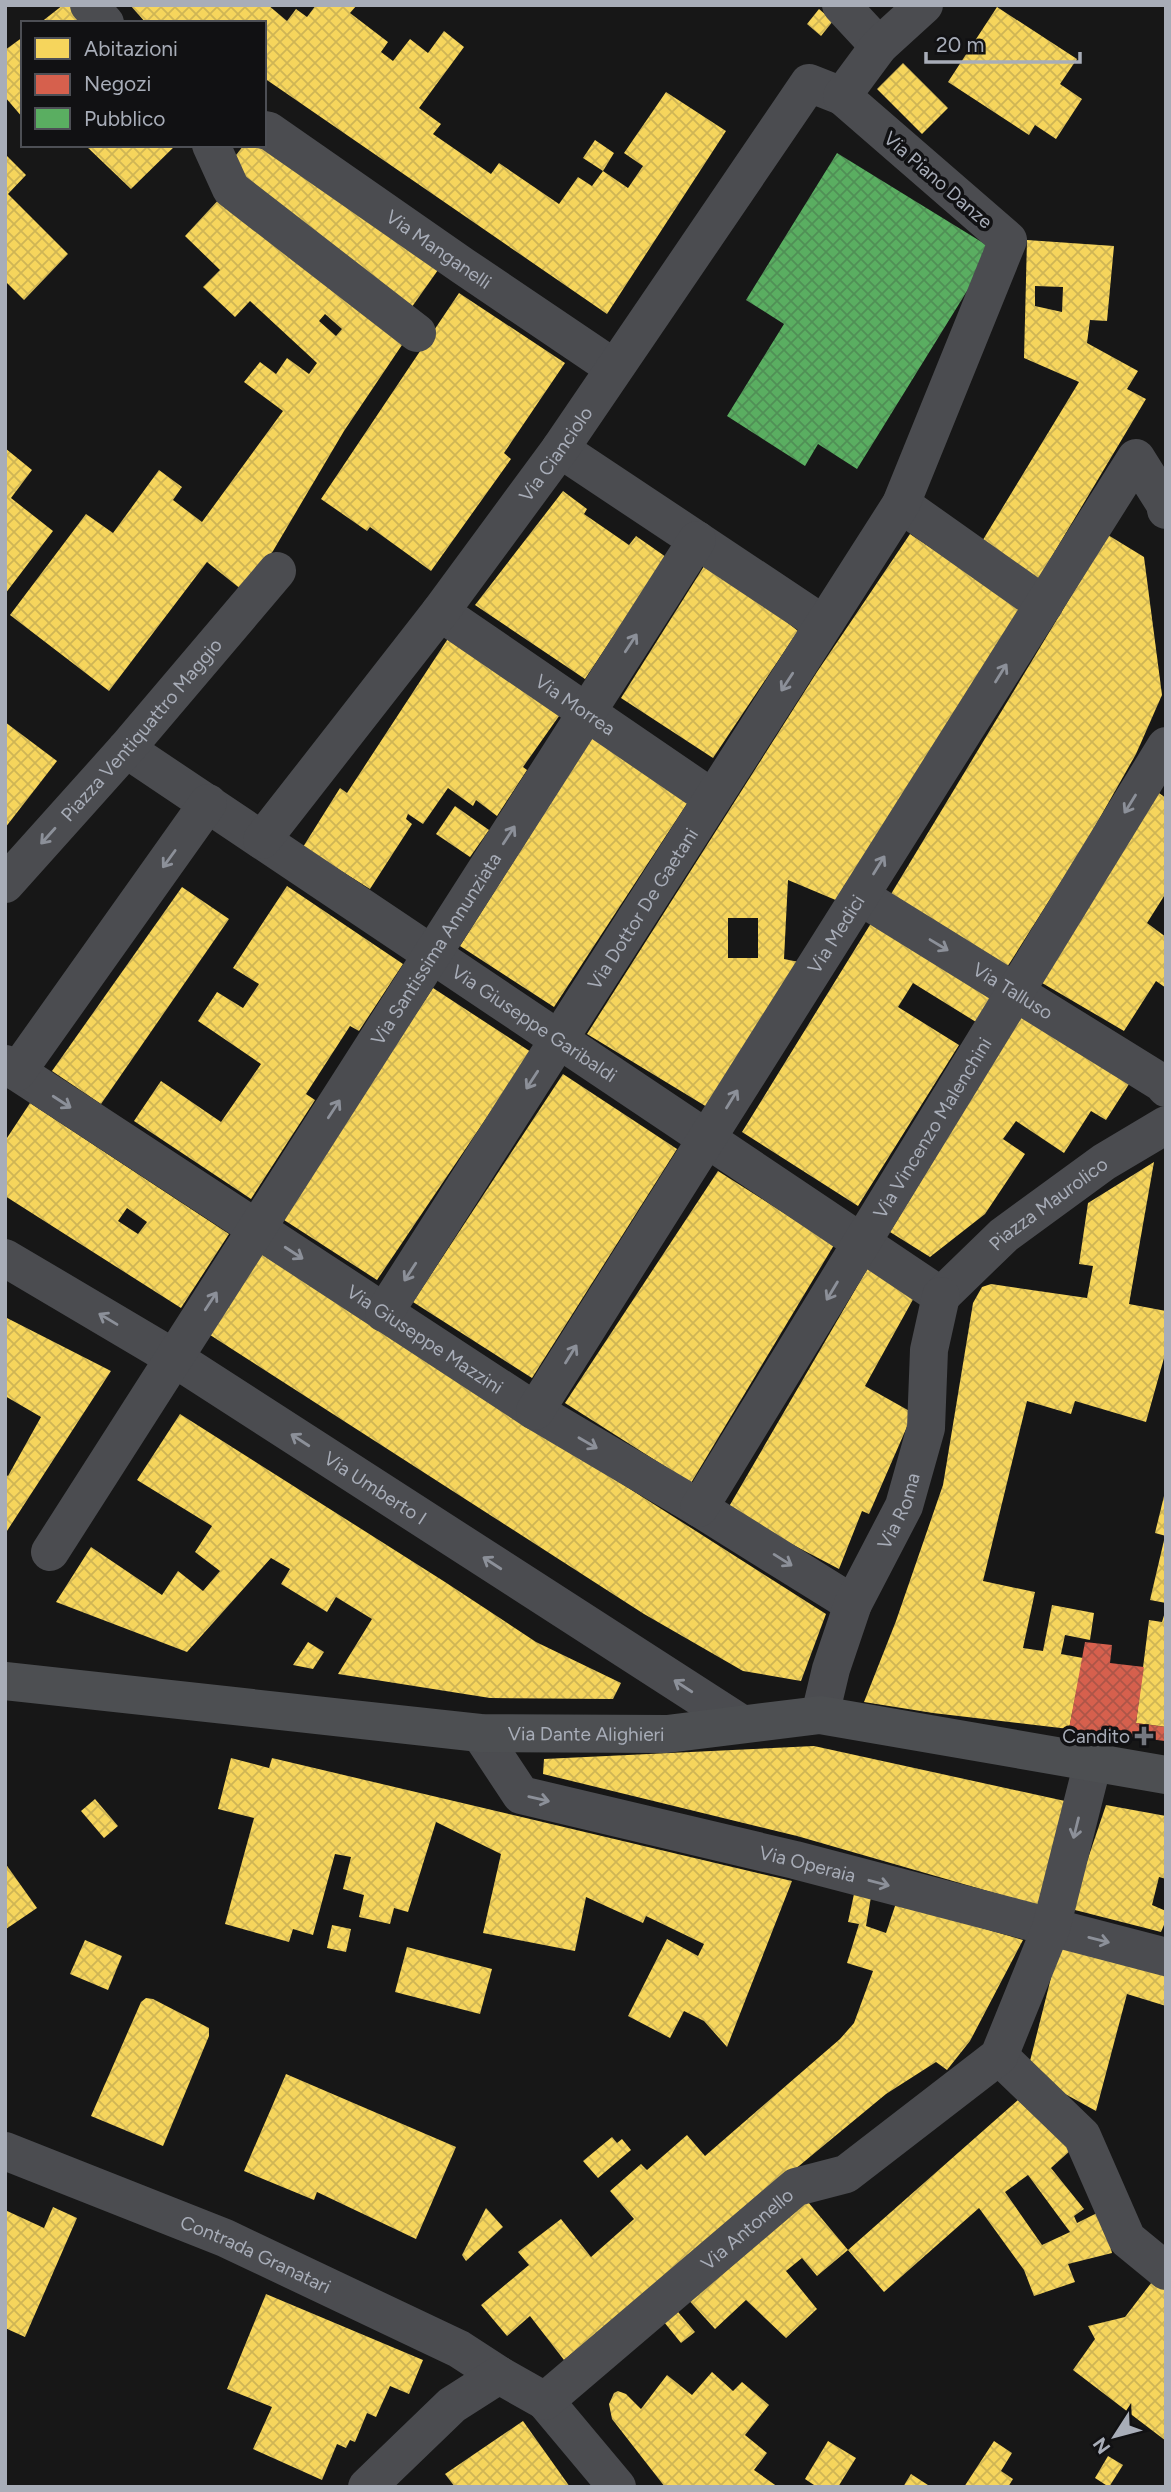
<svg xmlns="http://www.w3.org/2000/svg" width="1171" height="2492" font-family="Figtree,sans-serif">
<defs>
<pattern id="homes-cross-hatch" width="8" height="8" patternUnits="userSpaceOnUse" patternTransform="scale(1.75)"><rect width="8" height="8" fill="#f6d55c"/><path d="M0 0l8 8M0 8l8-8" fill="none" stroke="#cfb555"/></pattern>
<pattern id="shops-cross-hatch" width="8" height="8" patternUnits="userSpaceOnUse" patternTransform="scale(1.75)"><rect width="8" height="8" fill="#d6604d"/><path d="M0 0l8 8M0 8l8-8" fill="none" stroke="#ad5548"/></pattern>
<pattern id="public-cross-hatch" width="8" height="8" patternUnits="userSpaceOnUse" patternTransform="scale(1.75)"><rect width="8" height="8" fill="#5aae61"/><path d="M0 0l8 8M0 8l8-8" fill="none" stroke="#509056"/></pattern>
</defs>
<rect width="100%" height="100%" fill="#171717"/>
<g fill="url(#homes-cross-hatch)" fill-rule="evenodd">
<polygon points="63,5 73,5 88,23 40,23"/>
<polygon points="130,5 268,5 287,21 296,9 307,17 316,5 357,5 350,13 388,42 381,52 393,61 410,39 428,53 444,31 464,47 419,108 441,124 433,134 491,174 499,163 559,204 578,177 592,186 603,171 628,188 643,166 624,153 666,92 726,131 607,314 264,78 264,23 146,23"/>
<polygon points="997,7 1077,59 1060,84 1082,99 1056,139 1035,125 1029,135 948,82"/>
<polygon points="819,9 833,21 821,36 807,24"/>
<polygon points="23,37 23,118 5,97 5,50"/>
<polygon points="903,63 948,108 922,134 877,89"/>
<polygon points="595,140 614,153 603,171 583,158"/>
<polygon points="85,145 176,145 131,189"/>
<polygon points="244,145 258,145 438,270 409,311 225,169"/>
<polygon points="5,154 26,175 8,194 68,254 24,300 5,281"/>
<path d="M222,196L404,342L344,431L273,551L242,590L207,562L109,691L10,615L86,514L113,533L159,470L182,487L173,500L202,522L283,411L244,382L260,362L276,374L287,358L309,374L317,363L250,301L235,317L203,287L220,270L185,236ZM325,314L342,329L336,336L319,321Z"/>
<path d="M1027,240L1114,246L1107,321L1090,320L1087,343L1138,371L1127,389L1146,399L1036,583L978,548L1079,382L1024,358ZM1035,286L1063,287L1062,312L1035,306Z"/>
<polygon points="459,293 565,363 504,453 511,459 431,571 370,527 367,531 321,499"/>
<polygon points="5,448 32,470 11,498 53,531 5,594"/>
<polygon points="563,491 587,509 584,514 629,545 636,536 666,557 585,679 475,605"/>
<path d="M910,534L1023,609L838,901L788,880L784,959L799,962L707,1107L587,1034L817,672ZM728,918H758V958H728Z"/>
<polygon points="1108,535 1144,557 1162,695 1136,754 1085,844 1004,972 888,899"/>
<polygon points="708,560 798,631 713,758 621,698"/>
<polygon points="451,634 564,709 523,767 527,770 497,816 476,800 473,806 448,788 423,824 408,814 406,819 412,824 370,889 303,847 340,788 347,793"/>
<polygon points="5,722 57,761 5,828"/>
<polygon points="595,733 692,796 554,1007 460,946"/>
<polygon points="1156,791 1166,798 1166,893 1147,923 1166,937 1166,988 1156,981 1124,1031 1037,980"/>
<polygon points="455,806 489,830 470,857 436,834"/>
<polygon points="287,886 403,964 359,1031 350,1026 306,1094 315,1100 251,1199 134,1121 161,1081 221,1122 261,1064 198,1021 217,992 243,1008 259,984 233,968"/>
<polygon points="182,887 229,919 101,1104 52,1071"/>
<polygon points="873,920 992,997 976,1022 913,983 898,1007 959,1045 858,1206 742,1132"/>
<polygon points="433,988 531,1052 377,1280 281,1218"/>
<polygon points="1024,1011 1131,1081 1106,1120 1091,1111 1064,1153 1016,1121 1003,1139 1025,1154 985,1214 930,1257 890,1232"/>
<polygon points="563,1074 677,1149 532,1378 413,1302"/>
<path d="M30,1103L229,1234L181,1308L5,1196V1141ZM127,1208L147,1222L138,1234L118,1221Z"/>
<polygon points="1154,1162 1129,1304 1166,1311 1166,1351 1146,1422 1075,1401 1071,1414 1027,1401 983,1581 1035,1592 1023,1648 1043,1651 1052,1605 1094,1613 1090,1640 1065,1635 1061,1654 1083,1658 1069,1729 933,1713 864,1702 896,1621 943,1485 973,1303 982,1287 991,1284 1087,1298 1093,1266 1079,1264 1088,1203"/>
<polygon points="718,1171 834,1245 691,1483 565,1403"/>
<polygon points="260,1253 826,1614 801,1681 743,1671 644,1614 207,1333"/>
<polygon points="869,1266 916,1294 865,1386 913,1413 869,1514 862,1511 839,1569 727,1510"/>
<polygon points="5,1317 111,1371 5,1534 5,1474 8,1476 41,1417 5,1396"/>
<polygon points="180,1414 445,1582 536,1642 621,1683 613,1699 490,1698 338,1674 372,1619 336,1597 327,1612 281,1584 290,1569 271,1558 187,1652 56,1602 91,1547 162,1595 178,1571 203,1591 220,1571 195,1552 212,1526 137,1480"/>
<polygon points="1165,1492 1166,1492 1166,1536 1155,1533"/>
<polygon points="1165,1536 1166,1536 1166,1603 1150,1600"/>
<polygon points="1165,1612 1166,1612 1166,1727 1136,1723 1149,1620 1162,1622"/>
<polygon points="308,1642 324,1652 313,1669 293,1665"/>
<polygon points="814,1746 1065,1801 1040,1906 797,1836 543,1774 544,1759"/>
<polygon points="231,1758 269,1768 272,1758 792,1881 727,2047 704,2021 684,2011 670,2038 628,2016 667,1939 698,1956 704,1944 646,1916 643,1923 586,1897 575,1951 483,1933 501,1854 436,1822 408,1912 394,1908 390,1924 359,1917 364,1895 343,1889 351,1857 335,1854 313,1935 293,1929 289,1942 225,1924 254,1818 218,1809"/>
<polygon points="95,1799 118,1826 104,1838 81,1811"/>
<polygon points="1106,1805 1166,1816 1166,1879 1159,1877 1152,1905 1166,1911 1166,1920 1161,1932 1071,1909"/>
<polygon points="5,1863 37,1908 6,1929 5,1928"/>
<polygon points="854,1894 871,1897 866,1926 886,1933 896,1903 1023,1940 970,2041 947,2070 936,2062 886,2094 564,2360 530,2316 507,2336 481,2305 529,2265 518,2252 561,2219 591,2257 634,2219 610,2191 641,2164 647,2170 687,2135 705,2156 840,2039 854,2023 873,1971 847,1963 859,1924 848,1922"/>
<polygon points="332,1925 351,1929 346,1952 327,1948"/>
<polygon points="85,1940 122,1956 108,1990 70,1974"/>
<polygon points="1059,1946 1166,1975 1166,2006 1127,1994 1096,2111 1027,2073"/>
<polygon points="407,1947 492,1969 480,2014 395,1992"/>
<polygon points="146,1998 153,1999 209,2028 209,2036 163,2146 91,2116 141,2002"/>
<polygon points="286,2074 456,2147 416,2239 317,2192 314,2200 244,2171"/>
<path d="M1018,2100L1071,2150L1051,2168L1084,2209L1074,2216L1077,2223L1101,2211L1112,2253L1068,2264L1075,2282L1034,2296L1024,2270L979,2208L884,2292L848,2250ZM1028,2175L1070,2232L1042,2245L1005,2192Z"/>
<polygon points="612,2137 617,2143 622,2139 631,2150 598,2178 583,2161"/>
<polygon points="803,2196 848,2250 817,2276 802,2258 786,2271 817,2309 786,2338 746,2300 715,2329 685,2296"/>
<polygon points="53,2207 77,2218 25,2337 5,2328 5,2210 44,2228"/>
<polygon points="486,2208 503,2227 466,2261 462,2255"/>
<polygon points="1155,2278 1166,2287 1166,2441 1073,2370 1095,2339 1088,2326 1125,2317"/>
<polygon points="266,2294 423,2360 409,2394 390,2386 376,2417 367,2413 355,2442 350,2440 346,2448 337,2444 322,2480 253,2449 272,2407 227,2389"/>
<polygon points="673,2306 695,2332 681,2343 660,2317"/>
<polygon points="712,2372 733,2391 742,2382 769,2405 745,2435 767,2453 754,2470 778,2487 665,2487 612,2419 609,2404 614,2393 618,2391 626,2394 641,2409 667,2375 692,2395"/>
<polygon points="523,2421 570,2487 455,2487 445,2474"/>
<polygon points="828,2441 856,2458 838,2487 817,2487 805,2479"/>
<polygon points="994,2441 1012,2453 1001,2471 1013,2479 1008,2487 964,2487"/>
<polygon points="1108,2456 1123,2465 1109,2487 1095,2478"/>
<polygon points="911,2474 931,2487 903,2487"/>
</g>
<polygon fill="url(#shops-cross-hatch)" points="1085,1642 1112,1645 1110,1663 1144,1667 1136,1723 1166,1727 1165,1741 1069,1729"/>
<polygon fill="url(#public-cross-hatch)" points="837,153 993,249 857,469 818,444 805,466 727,416 784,324 746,300"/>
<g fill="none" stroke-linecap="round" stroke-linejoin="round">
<g stroke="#4b4c50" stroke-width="38">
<polyline points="89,5 105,23"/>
<polyline points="841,5 879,46"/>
<path id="s1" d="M264,130L269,131L463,266L614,368"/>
<polyline points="211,145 231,189 417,333"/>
<polyline points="560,449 823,624"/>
<polyline points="901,504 1044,605"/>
<path id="s2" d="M440,612L712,798"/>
<path id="s3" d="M126,749L941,1296"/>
<path id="s4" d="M262,840L440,612L560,449L809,83L842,96"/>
<path id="s5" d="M5,884L126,749L277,571"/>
<path id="s6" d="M860,896L1162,1083L1166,1088"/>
<path id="s7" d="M5,1064L535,1411L699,1508L853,1604"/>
<polyline points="17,1072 208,803"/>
<path id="s8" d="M5,1258L174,1358L740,1723"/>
<path id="s9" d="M941,1296L1004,1235L1104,1162L1166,1125"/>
<path id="s10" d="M384,1313L901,504L1008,240L842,96L879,46L924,5"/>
<path id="s11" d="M535,1411L1136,458L1165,504L1166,510"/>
<path id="s12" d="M699,1508L1166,746"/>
<path id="s13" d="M50,1552L697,540"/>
<path id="s14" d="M820,1715L831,1669L853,1604L904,1506L926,1428L929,1350L941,1296"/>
<path id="s15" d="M480,1733L521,1795L795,1860L1166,1957"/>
<polyline points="999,2056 1082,2136 1127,2239 1166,2271"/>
<path id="s16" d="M5,2151L225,2238L459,2349L499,2375"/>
<polyline points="545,2401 617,2487"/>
<path id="s17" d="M367,2487L452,2405L499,2375L545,2401L796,2187L846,2174L999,2056L1051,1928L1093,1762"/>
</g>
<path stroke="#4d4f52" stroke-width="38" id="s18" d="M5,1681L480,1733L667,1734L820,1715L1166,1775"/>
</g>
<defs><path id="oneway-shaft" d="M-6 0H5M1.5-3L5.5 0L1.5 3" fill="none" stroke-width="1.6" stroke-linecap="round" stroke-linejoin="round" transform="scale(1.75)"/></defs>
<g stroke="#8c9099">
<use href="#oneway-shaft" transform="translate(631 643) rotate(-57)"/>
<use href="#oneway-shaft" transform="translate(1001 673) rotate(-58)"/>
<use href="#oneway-shaft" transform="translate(787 682) rotate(123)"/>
<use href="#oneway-shaft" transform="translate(1130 804) rotate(122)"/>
<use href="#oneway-shaft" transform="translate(509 835) rotate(-57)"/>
<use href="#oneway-shaft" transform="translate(48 836) rotate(132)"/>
<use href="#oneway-shaft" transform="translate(169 859) rotate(126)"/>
<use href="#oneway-shaft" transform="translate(879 865) rotate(-58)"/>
<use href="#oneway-shaft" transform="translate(939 945) rotate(31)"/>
<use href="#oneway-shaft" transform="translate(532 1080) rotate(123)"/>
<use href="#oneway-shaft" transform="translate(732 1099) rotate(-58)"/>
<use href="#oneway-shaft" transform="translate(62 1102) rotate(33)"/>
<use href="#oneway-shaft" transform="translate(334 1109) rotate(-57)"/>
<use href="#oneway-shaft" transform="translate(294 1253) rotate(33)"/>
<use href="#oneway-shaft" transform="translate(410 1272) rotate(123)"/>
<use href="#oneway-shaft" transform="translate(832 1291) rotate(121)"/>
<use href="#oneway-shaft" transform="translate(211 1301) rotate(-57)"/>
<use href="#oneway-shaft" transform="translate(108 1319) rotate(-149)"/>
<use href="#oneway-shaft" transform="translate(571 1354) rotate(-58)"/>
<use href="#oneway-shaft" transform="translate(300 1440) rotate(-147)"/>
<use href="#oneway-shaft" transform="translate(588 1443) rotate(30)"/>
<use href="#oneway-shaft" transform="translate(783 1560) rotate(32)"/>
<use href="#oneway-shaft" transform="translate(492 1563) rotate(-147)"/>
<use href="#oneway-shaft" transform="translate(683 1686) rotate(-147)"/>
<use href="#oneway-shaft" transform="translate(539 1799) rotate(13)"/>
<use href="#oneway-shaft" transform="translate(1076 1828) rotate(104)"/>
<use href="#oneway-shaft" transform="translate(879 1883) rotate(15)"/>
<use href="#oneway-shaft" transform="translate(1099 1940) rotate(14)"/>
</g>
<path fill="#757880" stroke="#111113" stroke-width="2.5" d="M1140.5 1725.5h7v7h7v7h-7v7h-7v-7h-7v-7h7z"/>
<g text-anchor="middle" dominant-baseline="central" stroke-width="7" stroke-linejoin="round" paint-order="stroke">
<g font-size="19" fill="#a8adb8" stroke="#111113">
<text transform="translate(938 180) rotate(41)">Via Piano Danze</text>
<text stroke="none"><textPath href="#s1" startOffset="212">Via Manganelli</textPath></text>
<text stroke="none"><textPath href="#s4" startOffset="485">Via Cianciolo</textPath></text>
<text stroke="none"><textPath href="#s2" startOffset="164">Via Morrea</textPath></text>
<text stroke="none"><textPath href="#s5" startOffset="206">Piazza Ventiquattro Maggio</textPath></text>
<text stroke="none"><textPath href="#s10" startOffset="480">Via Dottor De Gaetani</textPath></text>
<text stroke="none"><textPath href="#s11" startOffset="564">Via Medici</textPath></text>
<text stroke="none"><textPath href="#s13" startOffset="716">Via Santissima Annunziata</textPath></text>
<text stroke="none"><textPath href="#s6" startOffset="180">Via Talluso</textPath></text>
<text stroke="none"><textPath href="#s3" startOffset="492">Via Giuseppe Garibaldi</textPath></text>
<text stroke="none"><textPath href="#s12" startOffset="446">Via Vincenzo Malenchini</textPath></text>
<text stroke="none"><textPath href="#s9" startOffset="142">Piazza Maurolico</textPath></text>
<text stroke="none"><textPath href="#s7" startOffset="502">Via Giuseppe Mazzini</textPath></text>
<text stroke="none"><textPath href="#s8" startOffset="436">Via Umberto I</textPath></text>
<text stroke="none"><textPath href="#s14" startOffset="220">Via Roma</textPath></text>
<text stroke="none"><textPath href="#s18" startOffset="584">Via Dante Alighieri</textPath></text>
<text stroke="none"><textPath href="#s15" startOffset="369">Via Operaia</textPath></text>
<text stroke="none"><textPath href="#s17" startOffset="492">Via Antonello</textPath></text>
<text stroke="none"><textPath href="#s16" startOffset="271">Contrada Granatari</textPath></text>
</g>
<g font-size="19" fill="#a8adb8" stroke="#111113" text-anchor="end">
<text x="1130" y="1736">Candito</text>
</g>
</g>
<rect width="1171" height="2492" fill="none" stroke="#a8adb8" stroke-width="14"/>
<rect x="21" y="21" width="245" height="126" fill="#111113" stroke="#4d4f55" stroke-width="2"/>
<rect x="35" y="38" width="35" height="21" fill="#f6d55c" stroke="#4d4f55" stroke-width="2"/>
<text x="84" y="56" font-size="21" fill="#a8adb8">Abitazioni</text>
<rect x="35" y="74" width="35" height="21" fill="#d6604d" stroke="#4d4f55" stroke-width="2"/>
<text x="84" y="91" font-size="21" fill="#a8adb8">Negozi</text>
<rect x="35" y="108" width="35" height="21" fill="#5aae61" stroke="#4d4f55" stroke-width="2"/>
<text x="84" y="126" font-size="21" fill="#a8adb8">Pubblico</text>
<g transform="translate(1115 2436) rotate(234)" stroke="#111113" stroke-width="5" paint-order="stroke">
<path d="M0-5L12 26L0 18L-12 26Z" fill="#a8adb8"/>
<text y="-10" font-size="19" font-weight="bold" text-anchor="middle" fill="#a8adb8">N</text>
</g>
<path d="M926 52v10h154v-10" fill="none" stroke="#a8adb8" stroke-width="3.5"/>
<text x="936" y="52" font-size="21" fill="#a8adb8" stroke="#111113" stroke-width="5" paint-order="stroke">20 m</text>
</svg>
